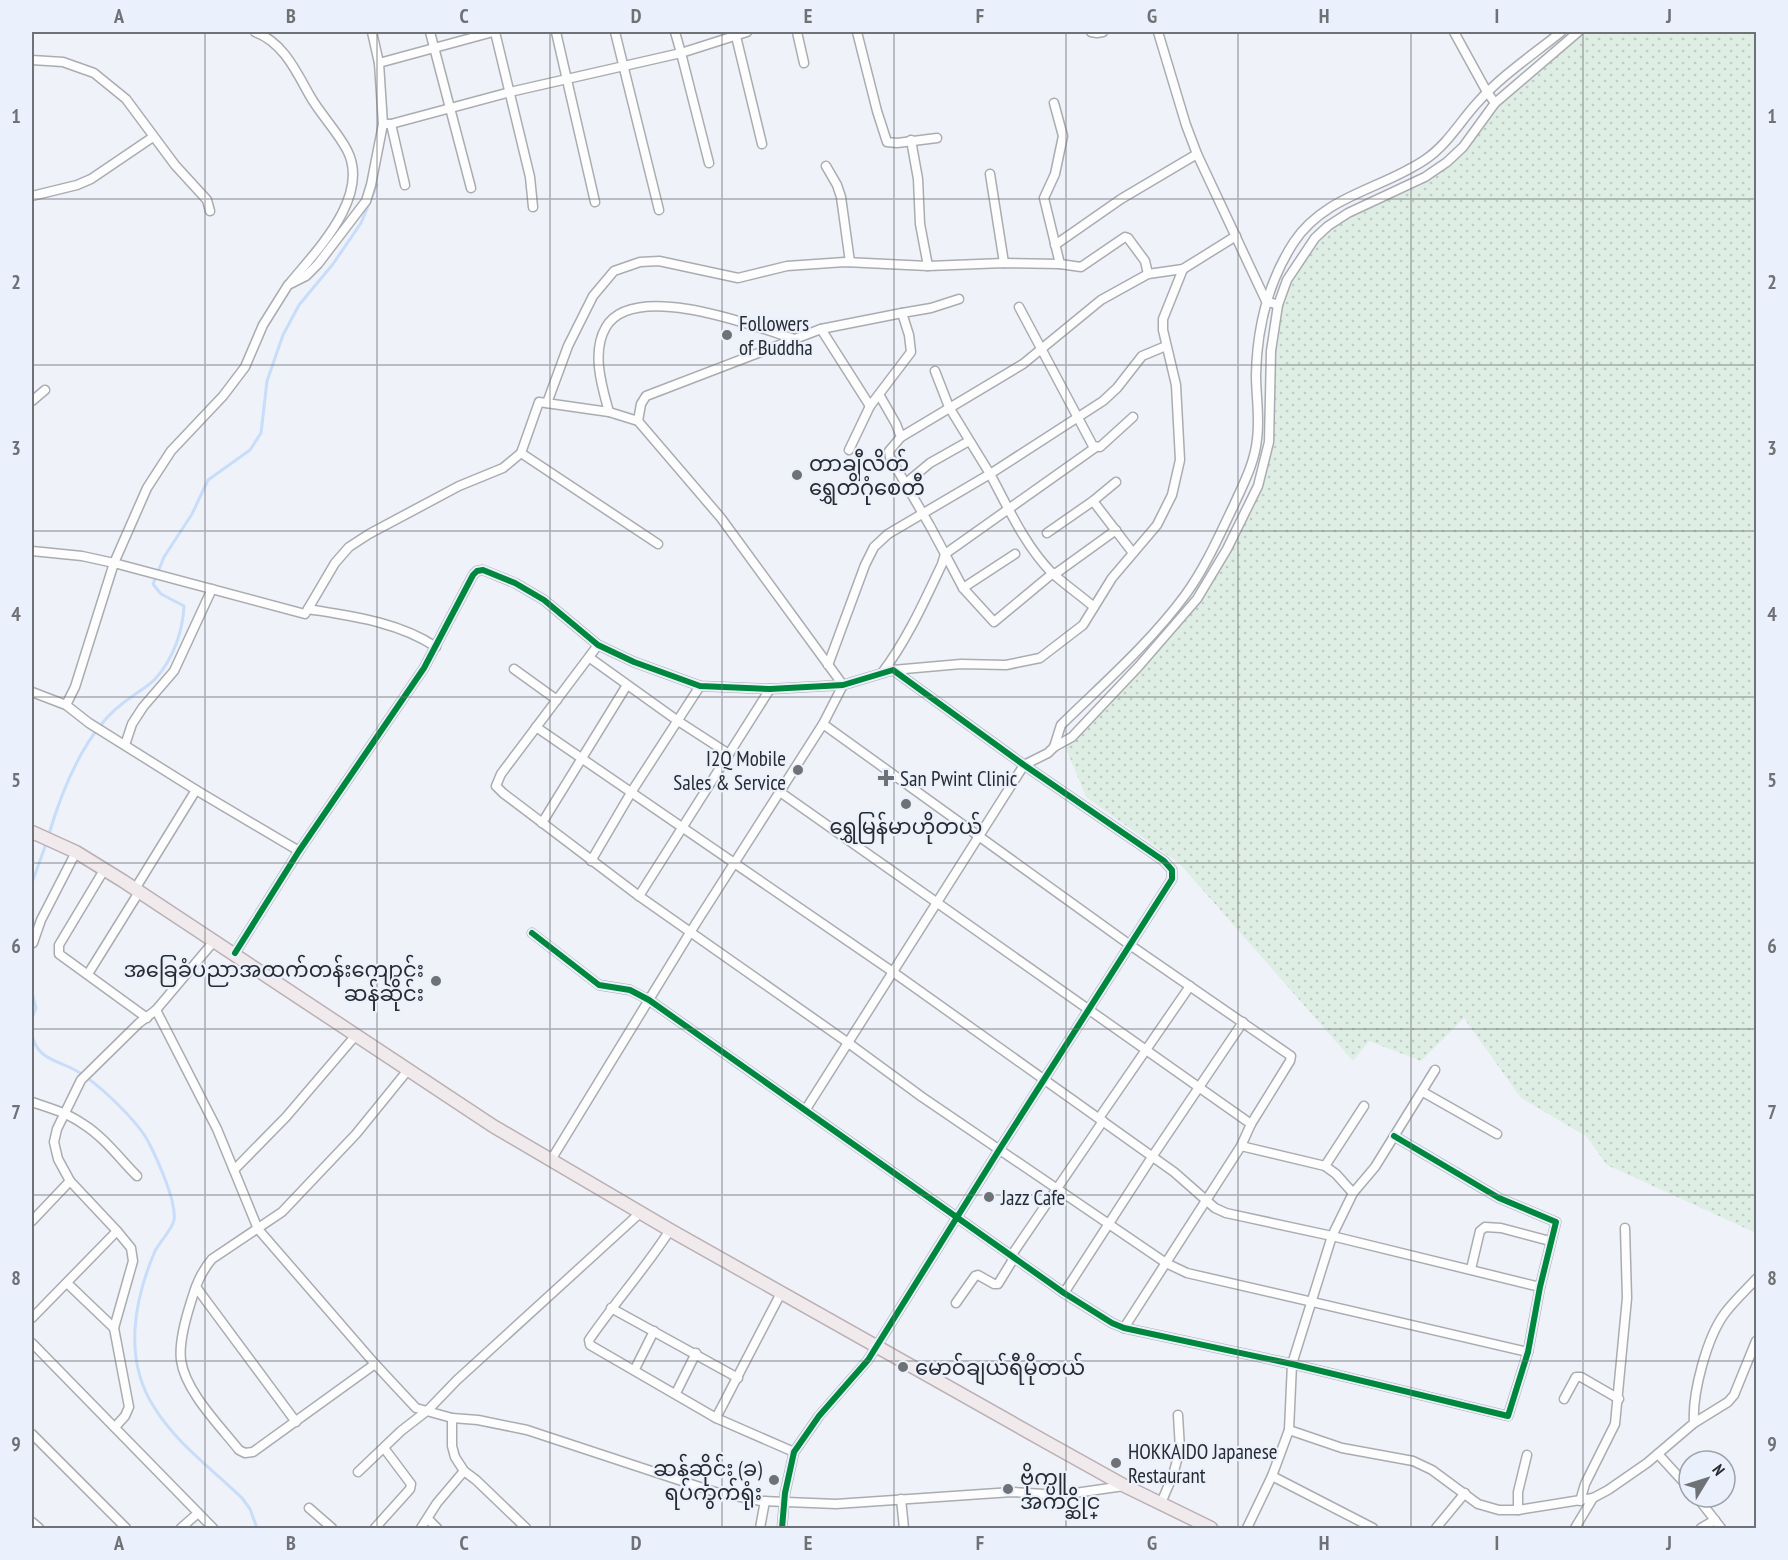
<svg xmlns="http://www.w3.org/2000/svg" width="1788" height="1560" font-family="'PT Sans Narrow','Noto Sans Myanmar',sans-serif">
<defs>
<pattern id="grass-dots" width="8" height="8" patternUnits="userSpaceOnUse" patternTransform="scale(1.5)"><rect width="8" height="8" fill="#dfeee5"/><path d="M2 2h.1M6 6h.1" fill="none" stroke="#bfccc5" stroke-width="1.8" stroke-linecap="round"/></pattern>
</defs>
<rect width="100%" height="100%" fill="#eff2f8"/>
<polygon fill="url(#grass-dots)" points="1582,32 1756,32 1756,1233 1607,1165 1586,1136 1521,1098 1464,1018 1421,1061 1369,1041 1353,1061 1180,864 1086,797 1066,748 1125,686 1184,616 1227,546 1260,483 1270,432 1268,385 1283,293 1307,245 1337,221 1417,188 1454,152 1517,84"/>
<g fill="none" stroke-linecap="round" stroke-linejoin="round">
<g stroke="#c8ddf9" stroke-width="3">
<path d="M49,834C60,797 75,757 100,726C109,714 122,703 134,695C141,690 150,685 156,678C173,659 183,631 184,606L161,594L153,584L164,557L192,514L208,480L250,450L261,433L267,381L283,335L299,305L333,264L361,223L377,185"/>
<polyline points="32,883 47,841"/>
<polyline points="32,992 36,1008 32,1018"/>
<path d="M32,1034C33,1041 37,1049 43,1054C51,1061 65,1064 75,1070C97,1082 138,1121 149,1143C157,1159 177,1202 174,1220C172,1230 160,1241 155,1251C134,1300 123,1359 154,1407C176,1443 212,1469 242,1498L250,1509L257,1528"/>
</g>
<g stroke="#a9acb0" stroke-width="11">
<g id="street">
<path d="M255,32C283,42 296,71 310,96C321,115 337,131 347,150C371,196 317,250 290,283"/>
<polyline points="372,32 379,63"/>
<polyline points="430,32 471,188"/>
<polyline points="495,32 530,177 533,207"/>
<polyline points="556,32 595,202"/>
<polyline points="615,32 659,210"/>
<polyline points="675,32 681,53 747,32"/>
<polyline points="735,32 762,144"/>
<polyline points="797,32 804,63"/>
<polyline points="857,32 877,111 887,142 897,143 937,138"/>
<polyline points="1091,32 1097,33 1103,32"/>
<polyline points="1158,32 1186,125 1197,154"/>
<polyline points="1454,32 1487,92 1495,103"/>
<polyline points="32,60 63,62 94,73 126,99 175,165 207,200 210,211"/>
<polyline points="1054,103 1063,136 1055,174 1044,198 1060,264"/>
<polyline points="383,124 391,124 510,92 681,53 709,163"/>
<polyline points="391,124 405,185"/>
<polyline points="911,140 918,179 920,224 928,266 1004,263 1060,264 1081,267 1125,237 1128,238 1145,261 1148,274"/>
<polyline points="826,166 837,185 841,197 850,262"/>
<polyline points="990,174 1004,263"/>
<polyline points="32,196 77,185 91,179 153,137"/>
<polyline points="1055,245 1121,199 1197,154 1266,301 1278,305"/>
<polyline points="1019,307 1093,446 1100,447 1133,417"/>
<polyline points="902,313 931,308 959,299"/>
<polyline points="821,329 902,313 909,335 911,352 870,406 849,450"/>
<polyline points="935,371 949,407 990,474 1103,401 1117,388 1142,356 1166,346"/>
<path d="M880,396L896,424L901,437L889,451L890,457L930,526L945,554L942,564C924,602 907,640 882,673"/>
<polyline points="32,401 45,390"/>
<polyline points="547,403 568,346 593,296 614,271 640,262 659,261 738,278 787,266 845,262 928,266"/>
<path d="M609,412C602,387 591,352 606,327C634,280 755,326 794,339"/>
<polyline points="638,421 721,518 843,685"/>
<polyline points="901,437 1023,364 1101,300 1148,274 1183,269 1236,236"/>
<polyline points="521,453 658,544"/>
<polyline points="906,483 930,463 969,441"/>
<polyline points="1093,501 1133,553"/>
<polyline points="1047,533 1093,501 1116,482"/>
<polyline points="32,551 82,556 114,563 147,488 171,451 223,396 245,367 263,325 288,285 306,276 318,264 366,201 371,185 383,124 379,63 493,32"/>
<polyline points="1053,573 994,622 963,588 945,554 1096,447"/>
<polyline points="1055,574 1116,530"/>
<polyline points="963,588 1015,554"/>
<path d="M308,609C351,616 399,622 436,647"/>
<polyline points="598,645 501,774 496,786 503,793 639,896 847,1042 922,1097 1166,1263 1187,1273 1528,1352"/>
<polyline points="590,658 678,721 729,754"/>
<path d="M828,665L865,565L874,547L888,534L990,474C1008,507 1024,544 1051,572C1064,584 1080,595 1094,607"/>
<polyline points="514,669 557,700"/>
<polyline points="893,670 961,664 1006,665 1040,658 1083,625 1112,578 1157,525 1172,495 1180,460 1176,385 1163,330 1163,319 1183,269"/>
<polyline points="32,692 66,705 89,723 196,790 299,851"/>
<polyline points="66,705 75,687 114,563 305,614 335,563 349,547 369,534 459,486 503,468 521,453 539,402 609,412 638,421 641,404 646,396 821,329 870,406"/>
<polyline points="823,724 1130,945 1291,1056 1290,1061 1251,1124 1241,1146 1124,1328"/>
<polyline points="536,727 893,972 1174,1172 1215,1208 1226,1213 1332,1236 1540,1287"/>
<polyline points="125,745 132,724 143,707 174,671 212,589"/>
<path d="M1054,747L1061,725C1104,683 1150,643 1186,594C1205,568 1219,536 1233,507C1243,485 1255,462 1257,439C1260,418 1256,396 1256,375C1257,327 1268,282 1294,242C1325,195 1383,189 1426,159C1448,144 1461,120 1478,102C1502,75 1534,54 1561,32"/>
<polyline points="780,792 1251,1124"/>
<polyline points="542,823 627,685"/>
<polyline points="591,861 632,791 700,686"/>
<polyline points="104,870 59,945 59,954 147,1018"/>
<polyline points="135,889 196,790"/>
<polyline points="639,896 770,689"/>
<polyline points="532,933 599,985 630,990 649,1000 1064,1293 1112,1323 1124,1328 1292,1364 1508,1416 1528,1352 1540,1287 1556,1222 1499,1198 1394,1136"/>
<polyline points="33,943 41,920 76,852"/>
<polyline points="235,953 299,851 424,668 473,575 477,571 483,570 515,583 544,600 598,645 634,662 700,686 770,689 843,685 893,670 1024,765 1164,861 1172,870 1172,879 999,1150 868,1360 819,1416 794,1452 785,1493 782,1528"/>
<polyline points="88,974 139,892"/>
<polyline points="156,1010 217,1129 258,1229 375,1364 416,1408 452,1418 478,1420 527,1430 715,1492 761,1501 836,1504 1012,1492 1061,1495 1124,1486"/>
<polyline points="1423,1092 1497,1134"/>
<path d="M32,1102C49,1108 68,1113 83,1124C104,1137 120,1159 137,1176"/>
<polyline points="806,1109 1024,765 1048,753 1054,747 1072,737 1139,666 1197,599 1227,549 1258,486 1269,442 1271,351 1278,305 1287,280 1315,238 1328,226 1348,213 1425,177 1447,162 1463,147 1495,103 1578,32"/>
<polyline points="1099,1118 1190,986"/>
<polyline points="1241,1146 1325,1166 1336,1174 1353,1193"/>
<polyline points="551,1160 691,931 823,724 843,685"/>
<polyline points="1325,1166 1364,1106"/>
<polyline points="234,1170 286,1117 356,1035"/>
<polyline points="70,1181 117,1231 131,1248 133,1261 114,1328 129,1407 125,1416 115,1427"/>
<polyline points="32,1221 70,1181 58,1159 54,1142 57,1129 81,1080 139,1023 156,1010 215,940"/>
<path d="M670,1230C645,1269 615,1302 589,1340L590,1345L716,1418L794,1452"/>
<polyline points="1011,1256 1103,1121"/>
<polyline points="1471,1269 1480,1231 1485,1227 1501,1228 1550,1241"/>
<polyline points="67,1283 114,1328"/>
<polyline points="196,1287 296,1422"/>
<polyline points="1064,1293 1152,1157 1243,1022"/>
<polyline points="956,1303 975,1276 978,1275 994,1284 998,1284 1014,1258"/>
<polyline points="611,1308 738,1378"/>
<polyline points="32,1318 117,1231"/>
<polyline points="32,1343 213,1528"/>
<path d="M375,1364L253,1452L245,1453L239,1450C220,1426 185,1391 181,1360C179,1344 185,1321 190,1305C195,1288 200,1273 212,1259L282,1212L356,1134L408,1070"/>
<polyline points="635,1369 654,1331"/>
<polyline points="676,1393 696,1353"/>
<polyline points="1564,1399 1576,1377 1581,1377 1619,1399"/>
<polyline points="452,1418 452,1446 455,1457 464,1471 476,1480 526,1528"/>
<polyline points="716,1418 781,1293"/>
<polyline points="1694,1423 1728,1402 1734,1395 1756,1341"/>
<path d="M1289,1430L1342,1448L1413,1461L1432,1470L1478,1504L1499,1510H1518L1593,1498L1608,1490L1647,1463L1694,1423C1692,1393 1707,1337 1725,1313C1734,1301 1746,1290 1756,1279"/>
<polyline points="32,1434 126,1528"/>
<polyline points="1658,1454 1689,1488"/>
<polyline points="358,1472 401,1431 428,1410 457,1380 640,1213"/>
<polyline points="1697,1497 1721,1528"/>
<polyline points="901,1499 904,1528"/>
<polyline points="1580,1501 1585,1484 1615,1424 1627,1298 1625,1228"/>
<polyline points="1161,1503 1173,1475 1180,1449 1178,1415"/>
<polyline points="309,1508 332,1528"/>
<polyline points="1518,1510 1518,1492 1527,1455"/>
<polyline points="428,1519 437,1528"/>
<polyline points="32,1522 39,1528"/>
<polyline points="181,1528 198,1513"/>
<polyline points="375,1528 410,1489 411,1484 384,1448"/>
<polyline points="421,1528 437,1503 464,1471"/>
<polyline points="760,1528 765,1501"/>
<polyline points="1247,1528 1272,1476"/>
<polyline points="1373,1528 1272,1476 1289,1430 1292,1364 1332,1236 1353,1193 1375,1167 1435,1070"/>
<polyline points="1436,1528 1465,1493"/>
<polyline points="1575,1528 1593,1498"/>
<polyline points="1701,1528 1715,1520"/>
</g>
</g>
<g stroke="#bbafb4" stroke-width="15">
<polyline id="primary" points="32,832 76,852 123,881 493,1126 670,1230 1046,1442 1125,1486 1211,1528"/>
</g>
<use href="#street" stroke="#fdfdfe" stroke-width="8"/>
<use href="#primary" stroke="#f1eaec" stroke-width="12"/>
<g stroke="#ebf1fc" stroke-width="10">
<g id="cycleway">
<polyline points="532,933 599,985 630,990 649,1000 1064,1293 1112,1323 1124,1328 1292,1364 1508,1416 1528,1352 1540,1287 1556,1222 1499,1198 1394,1136"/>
<polyline points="235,953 299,851 424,668 473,575 477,571 483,570 515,583 544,600 598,645 634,662 700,686 770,689 843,685 893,670 1024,765 1164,861 1172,870 1172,879 999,1150 868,1360 819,1416 794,1452 785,1493 782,1528"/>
</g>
</g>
<use href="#cycleway" stroke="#00873e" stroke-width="6"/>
</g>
<path fill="none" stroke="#6e7175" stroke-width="1.5" stroke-opacity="0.55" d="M205,32V1528M377,32V1528M550,32V1528M722,32V1528M894,32V1528M1066,32V1528M1238,32V1528M1411,32V1528M1583,32V1528M32,199H1756M32,365H1756M32,531H1756M32,697H1756M32,863H1756M32,1029H1756M32,1195H1756M32,1361H1756"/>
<g fill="#6e7175" stroke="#ebf1fc" stroke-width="2">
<circle cx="727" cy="335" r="6"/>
<circle cx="797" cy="475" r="6"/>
<circle cx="798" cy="770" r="6"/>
<path d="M883 769h6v6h6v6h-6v6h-6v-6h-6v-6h6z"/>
<circle cx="906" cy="804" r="6"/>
<circle cx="436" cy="981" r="6"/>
<circle cx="989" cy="1197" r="6"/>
<circle cx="903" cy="1367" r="6"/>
<circle cx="1116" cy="1463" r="6"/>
<circle cx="774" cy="1480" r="6"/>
<circle cx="1008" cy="1489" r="6"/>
</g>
<g text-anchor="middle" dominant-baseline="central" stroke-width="4.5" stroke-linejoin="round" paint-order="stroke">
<g font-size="21" fill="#282b2f" stroke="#ebf1fc" text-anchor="start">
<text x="739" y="323">Followers<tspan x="739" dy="24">of Buddha</tspan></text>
<text x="809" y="463">တာချီလိတ်<tspan x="809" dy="24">ရွှေတိဂုံစေတီ</tspan></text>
<text x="786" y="758" text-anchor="end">I2Q Mobile<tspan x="786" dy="24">Sales &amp; Service</tspan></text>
<text x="900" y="778">San Pwint Clinic</text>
<text x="906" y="826" text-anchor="middle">ရွှေမြန်မာဟိုတယ်</text>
<text x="424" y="969" text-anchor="end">အခြေခံပညာအထက်တန်းကျောင်း<tspan x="424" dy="24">ဆန်ဆိုင်း</tspan></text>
<text x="1001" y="1197">Jazz Cafe</text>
<text x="915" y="1367">မောဝ်ချယ်ရီမိုတယ်</text>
<text x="1128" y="1451">HOKKAIDO Japanese<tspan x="1128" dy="24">Restaurant</tspan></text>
<text x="762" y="1468" text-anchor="end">ဆန်ဆိုင်း (ခ)<tspan x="762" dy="24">ရပ်ကွက်ရုံး</tspan></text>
<text x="1020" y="1477">ဗိုက္ပူ<tspan x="1020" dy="24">အကင္ဆိုင္</tspan></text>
</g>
</g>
<rect width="1788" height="1560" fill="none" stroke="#ebf1fc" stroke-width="66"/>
<g transform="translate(1707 1479) rotate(52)"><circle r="28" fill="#ebf1fc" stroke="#9da2aa" stroke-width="1.5"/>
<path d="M0-4.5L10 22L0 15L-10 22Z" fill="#6e7175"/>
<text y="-9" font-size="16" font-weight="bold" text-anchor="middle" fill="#282b2f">N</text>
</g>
<rect x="33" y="33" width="1722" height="1494" fill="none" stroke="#6e7175" stroke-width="2"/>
<g font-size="20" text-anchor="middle" font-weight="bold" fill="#6e7175">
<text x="119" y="23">A</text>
<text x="291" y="23">B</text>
<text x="464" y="23">C</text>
<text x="636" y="23">D</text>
<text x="808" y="23">E</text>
<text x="980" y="23">F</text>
<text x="1152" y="23">G</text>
<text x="1324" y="23">H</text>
<text x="1497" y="23">I</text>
<text x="1669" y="23">J</text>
<text x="16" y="123">1</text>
<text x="1772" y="123">1</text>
<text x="16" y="289">2</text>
<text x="1772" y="289">2</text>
<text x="16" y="455">3</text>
<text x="1772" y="455">3</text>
<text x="16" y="621">4</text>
<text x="1772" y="621">4</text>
<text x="16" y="787">5</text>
<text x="1772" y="787">5</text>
<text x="16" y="953">6</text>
<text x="1772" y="953">6</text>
<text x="16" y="1119">7</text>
<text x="1772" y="1119">7</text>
<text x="16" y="1285">8</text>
<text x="1772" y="1285">8</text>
<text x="16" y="1451">9</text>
<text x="1772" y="1451">9</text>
<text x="119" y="1550">A</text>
<text x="291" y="1550">B</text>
<text x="464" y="1550">C</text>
<text x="636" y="1550">D</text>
<text x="808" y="1550">E</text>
<text x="980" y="1550">F</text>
<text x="1152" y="1550">G</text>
<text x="1324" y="1550">H</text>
<text x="1497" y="1550">I</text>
<text x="1669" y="1550">J</text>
</g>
</svg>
